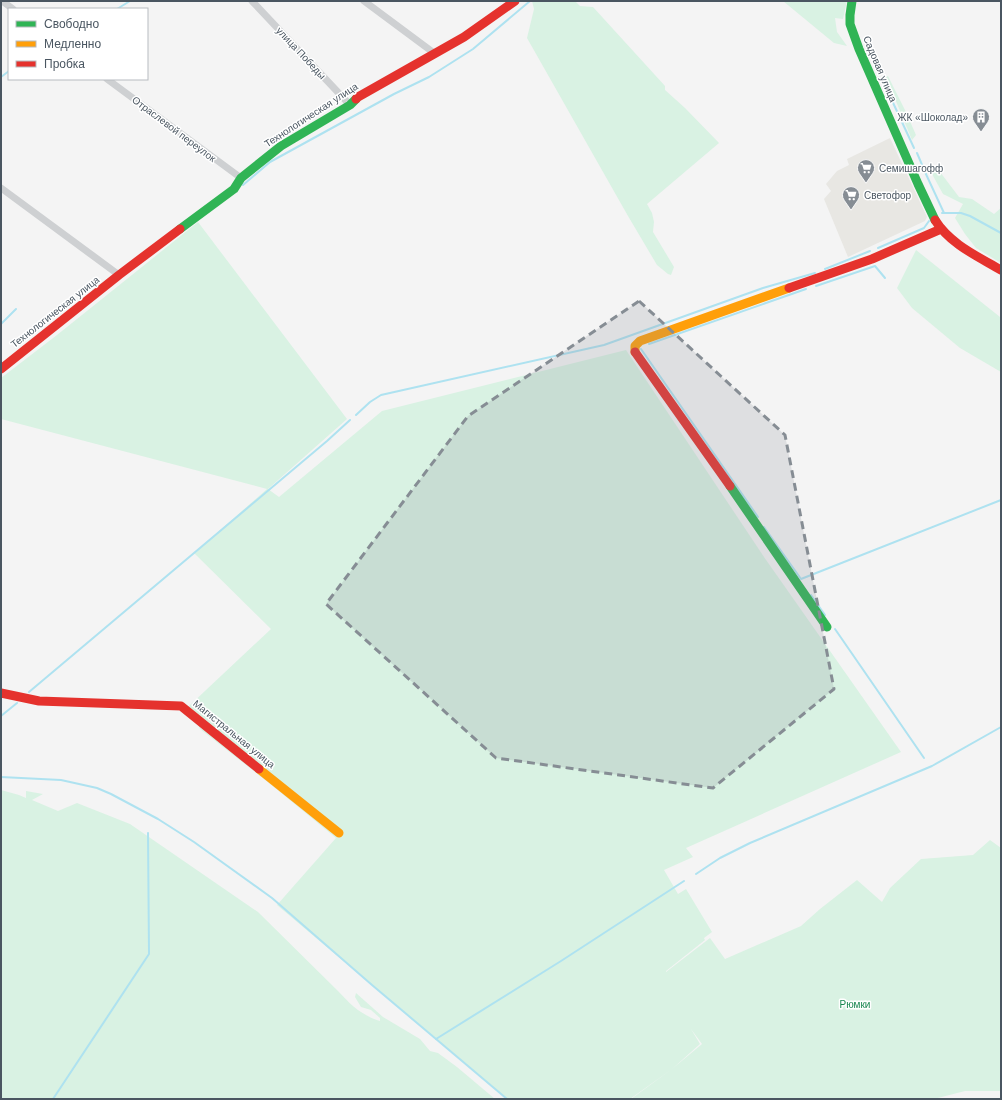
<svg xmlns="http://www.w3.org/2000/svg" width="1002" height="1100" font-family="Arial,sans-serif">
<rect width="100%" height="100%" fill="#f4f4f4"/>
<polygon fill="#e8e7e3" points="890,138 927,217 925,221 848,257 824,199 831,191 826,184 837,171 849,165 847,159"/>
<g fill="#d9f2e3">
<polygon points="532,1 575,1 580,6 593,7 665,86 665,90 685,108 719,143 647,204 652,213 654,222 653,232 674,267 671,275 668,274 657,265 628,216 527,38 534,9"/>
<polygon points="783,1 847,1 843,19 835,18 837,32 847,46 834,43"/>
<polygon points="888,76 905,110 916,135 912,140 893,94 883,78"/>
<polygon points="937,168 959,197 972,199 994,214 1001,208 1001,263 976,248 965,234 955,218 963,204 943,194 932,174 933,171"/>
<polygon points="198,222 347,419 268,489 279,497 382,411 626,350 764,557 901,752 686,848 693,857 664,870 678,894 686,889 712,932 704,938 705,940 666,971 666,972 710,938 725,959 801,926 820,909 857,880 882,902 890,888 921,859 973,855 990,840 1001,848 1001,1091 965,1091 934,1099 631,1099 672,1069 702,1044 691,1029 700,1044 672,1069 630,1099 507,1099 277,905 336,838 269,783 200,729 189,706 271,629 194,553 267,489 1,419 1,378 57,335"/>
<polygon points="916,250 1000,317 1001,320 1001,372 960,348 912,308 897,288"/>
<path d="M1,790L19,795L26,798V791L43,794L32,800L58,811L77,803L130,824L258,912L338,991C351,1005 361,1015 380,1021V1018L371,1010L361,1007L355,997L356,993L383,1017L420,1039L430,1051L438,1053L457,1067L495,1099H1Z"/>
</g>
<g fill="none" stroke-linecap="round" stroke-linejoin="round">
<g stroke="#aee2f0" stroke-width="2">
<polyline points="117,9 130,1"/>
<polyline points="1,77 9,71"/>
<polyline points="882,79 914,148"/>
<polyline points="917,153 923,167"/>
<polyline points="925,172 944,213"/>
<polyline points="243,185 270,162 394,94 429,77 473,49 530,1"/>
<polyline points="942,213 961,213 970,216 1001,233"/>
<polyline points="878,248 924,228 929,221"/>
<polyline points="825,269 870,251"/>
<polyline points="816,286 875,266 885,278"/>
<polyline points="1,324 16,309"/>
<polyline points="649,344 806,289"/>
<polyline points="641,349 758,517"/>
<polyline points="356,415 370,402 381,395 604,345 763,288 815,273"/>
<polyline points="764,527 801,579 1001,500"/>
<polyline points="811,595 825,615"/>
<polyline points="835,629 924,758"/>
<polyline points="29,692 327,441 350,420"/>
<polyline points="1,716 17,703"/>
<polyline points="1,777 61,780 97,788 111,794 158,819 194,842 272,898 372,985 436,1039 561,961 684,881"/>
<polyline points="696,874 720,858 750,843 932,766 1001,727"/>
<polyline points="436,1039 507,1099"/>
<polyline points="53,1099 149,954 148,833"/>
</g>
<g stroke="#ced0d2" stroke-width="7">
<polyline points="2,1 13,9"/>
<polyline points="252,1 350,105"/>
<polyline points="364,1 434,53"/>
<polyline points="107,79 241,178"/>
<polyline points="1,188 119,275"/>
</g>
<g stroke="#30b455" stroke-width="9">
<polyline points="852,1 850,15 850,24 859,49 918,184 935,220"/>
<polyline points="180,229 234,189 241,178 281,146 350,105 356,99"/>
<polyline points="730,486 827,627"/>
</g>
<g stroke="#ff9f0a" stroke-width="9">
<polyline points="635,352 635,346 640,341 789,288"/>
<polyline points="259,769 339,833"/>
</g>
<g stroke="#e5322d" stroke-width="9">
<polyline points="356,99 358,97 464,37 515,1"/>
<path d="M935,220C950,244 977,256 1001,270"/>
<polyline points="789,288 872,259 941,229"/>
<polyline points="635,352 730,486"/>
<polyline points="1,369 119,275 180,229"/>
<polyline points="1,693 39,701 181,706 259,769"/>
</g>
</g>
<path fill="#868d94" fill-opacity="0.2" stroke="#868d94" stroke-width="3" stroke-dasharray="8 5" stroke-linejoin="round" d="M639,301L785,435L834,689L713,788L496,758L326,604L468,416Z"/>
<defs>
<g id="building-pin" transform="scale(0.9)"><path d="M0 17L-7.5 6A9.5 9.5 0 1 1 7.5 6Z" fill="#868d94" stroke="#fff"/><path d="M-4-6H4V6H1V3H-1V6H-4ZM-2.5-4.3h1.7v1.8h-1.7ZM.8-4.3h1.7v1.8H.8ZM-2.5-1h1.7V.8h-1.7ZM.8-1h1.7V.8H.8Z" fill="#fff"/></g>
<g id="supermarket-pin" transform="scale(0.9)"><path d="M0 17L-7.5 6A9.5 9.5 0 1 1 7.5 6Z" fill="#868d94" stroke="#fff"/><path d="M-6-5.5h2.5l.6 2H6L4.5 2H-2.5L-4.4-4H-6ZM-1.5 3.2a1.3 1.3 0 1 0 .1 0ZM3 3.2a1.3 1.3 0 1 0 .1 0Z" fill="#fff"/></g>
</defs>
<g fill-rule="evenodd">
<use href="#building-pin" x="981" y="117"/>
<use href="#supermarket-pin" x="866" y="168"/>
<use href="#supermarket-pin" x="851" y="195"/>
</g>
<g text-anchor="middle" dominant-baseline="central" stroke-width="3" stroke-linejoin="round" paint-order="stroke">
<g font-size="10" fill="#4a5661" stroke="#fff">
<text transform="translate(301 53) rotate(47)">улица Победы</text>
<text transform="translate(880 69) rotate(67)">Садовая улица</text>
<text transform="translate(311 115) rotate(-33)">Технологическая улица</text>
<text transform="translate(174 129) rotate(37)">Отраслевой переулок</text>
<text transform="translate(55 312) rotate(-38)">Технологическая улица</text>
<text transform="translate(234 734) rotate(39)">Магистральная улица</text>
</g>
<g font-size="10" fill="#4a5661" stroke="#fff" text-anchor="start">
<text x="968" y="117" text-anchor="end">ЖК «Шоколад»</text>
<text x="879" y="168">Семишагофф</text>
<text x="864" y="195">Светофор</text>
</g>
<g font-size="10" fill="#17864f" stroke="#fff">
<text x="855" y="1004">Рюмки</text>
</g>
</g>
<rect width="1002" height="1100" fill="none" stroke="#4a5661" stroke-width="4"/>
<rect x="8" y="8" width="140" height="72" fill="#ffffff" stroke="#b7bbc0"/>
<rect x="16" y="21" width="20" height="6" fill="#30b455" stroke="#b7bbc0"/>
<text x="44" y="28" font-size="12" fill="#4a5661">Свободно</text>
<rect x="16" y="41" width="20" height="6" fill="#ff9f0a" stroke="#b7bbc0"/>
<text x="44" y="48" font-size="12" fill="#4a5661">Медленно</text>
<rect x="16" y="61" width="20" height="6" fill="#e5322d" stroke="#b7bbc0"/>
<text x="44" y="68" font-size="12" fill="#4a5661">Пробка</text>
</svg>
